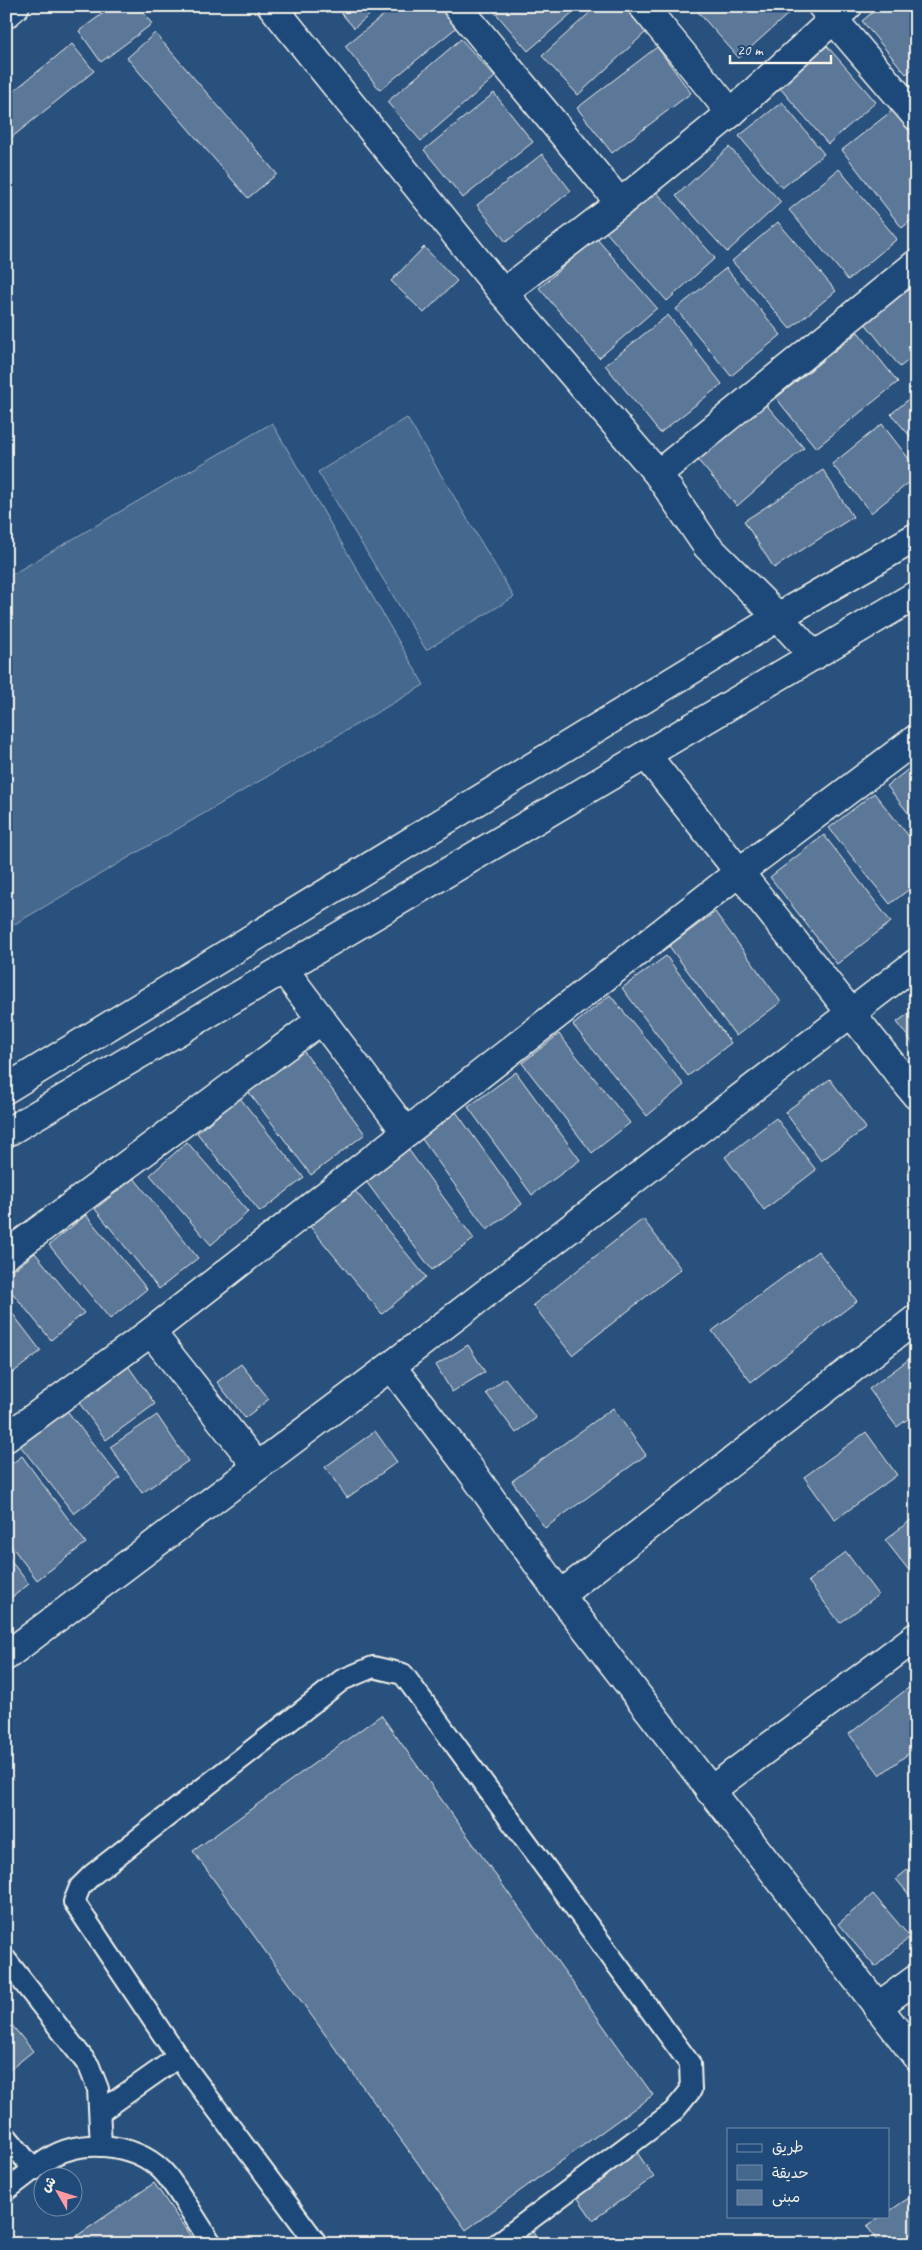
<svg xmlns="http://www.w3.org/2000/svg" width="922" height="2250" font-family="Caveat,'Playpen Sans Arabic',sans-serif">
<rect width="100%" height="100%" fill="#28517e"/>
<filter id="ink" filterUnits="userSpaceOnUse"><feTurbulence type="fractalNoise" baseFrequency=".02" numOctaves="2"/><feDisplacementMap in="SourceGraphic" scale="10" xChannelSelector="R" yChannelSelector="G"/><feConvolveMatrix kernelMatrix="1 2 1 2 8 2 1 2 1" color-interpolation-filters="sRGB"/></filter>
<g filter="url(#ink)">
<g fill="#45688e" stroke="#9cacbb">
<polygon points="407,418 514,597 426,650 318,472"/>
<polygon points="272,423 424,685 13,925 6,913 6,578"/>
</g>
<g fill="#5b7899" stroke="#f4f1e8">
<polygon points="113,6 139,6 152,24 101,62 79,31"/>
<polygon points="335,6 380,6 354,28"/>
<polygon points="395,6 440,6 457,27 380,90 345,46"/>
<polygon points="497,6 580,6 528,51 493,10"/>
<polygon points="597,6 622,6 646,32 578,95 542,56"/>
<polygon points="705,6 797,6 739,58 698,12"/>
<polygon points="880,6 916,6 916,66 906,74 862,21"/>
<polygon points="155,33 277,174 248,198 127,58"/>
<polygon points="461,39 495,77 421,141 387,102"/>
<polygon points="72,44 94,71 6,142 6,97"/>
<polygon points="827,46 876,102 828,144 779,87"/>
<polygon points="657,47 691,93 612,153 577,108"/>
<polygon points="494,93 533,142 463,198 424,150"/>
<polygon points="782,102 824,154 782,188 739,136"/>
<polygon points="893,110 916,140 916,216 902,228 842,150"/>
<polygon points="729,147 781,202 727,252 676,196"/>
<polygon points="542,154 571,191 506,242 477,205"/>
<polygon points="839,169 897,239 848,280 789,210"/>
<polygon points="653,188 715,258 667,301 605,231"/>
<polygon points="778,222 836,291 790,329 732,261"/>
<polygon points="596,238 657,308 599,358 539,288"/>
<polygon points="424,247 457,281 424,313 391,281"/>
<polygon points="726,268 781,335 731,376 676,309"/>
<polygon points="916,281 916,354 900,367 864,322"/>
<polygon points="668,315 722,384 660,433 605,365"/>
<polygon points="858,332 898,382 816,448 776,398"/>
<polygon points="916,393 916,443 891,414"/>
<polygon points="762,400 804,448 737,506 696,458"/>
<polygon points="882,424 916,468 916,477 871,513 832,464"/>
<polygon points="823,470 853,517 774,568 744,521"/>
<polygon points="916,763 916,823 887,786"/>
<polygon points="874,793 916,845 916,884 890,904 829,828"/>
<polygon points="824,835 891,922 837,964 770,877"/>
<polygon points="715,912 781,1002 736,1036 669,946"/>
<polygon points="666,956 731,1043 688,1076 622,988"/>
<polygon points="610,995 684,1085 647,1116 573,1025"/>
<polygon points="916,1008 916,1048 897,1022"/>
<polygon points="559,1034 630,1123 592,1153 522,1063"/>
<polygon points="302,1049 365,1134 311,1175 247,1090"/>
<polygon points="516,1072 580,1160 532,1195 468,1107"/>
<polygon points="830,1079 866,1128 821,1161 785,1112"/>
<polygon points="240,1098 304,1178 260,1212 197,1133"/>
<polygon points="454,1109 522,1204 487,1230 419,1135"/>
<polygon points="776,1118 816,1170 764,1210 725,1157"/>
<polygon points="187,1142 248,1212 211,1245 150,1175"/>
<polygon points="408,1149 474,1239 432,1270 365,1180"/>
<polygon points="134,1178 198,1258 159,1289 95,1209"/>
<polygon points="352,1187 426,1277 382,1314 308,1224"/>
<polygon points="86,1215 147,1289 110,1319 49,1245"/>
<polygon points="643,1219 681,1269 572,1355 533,1305"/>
<polygon points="818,1251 857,1301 751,1382 712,1331"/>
<polygon points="35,1253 84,1313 51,1340 6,1285 6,1276"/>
<polygon points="6,1305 41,1351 6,1378"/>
<polygon points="468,1345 485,1372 452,1392 436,1365"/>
<polygon points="916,1354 916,1413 897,1427 869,1389"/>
<polygon points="126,1363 155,1404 106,1440 77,1400"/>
<polygon points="241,1364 269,1399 245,1418 217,1382"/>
<polygon points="505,1378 536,1418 516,1433 486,1393"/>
<polygon points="64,1407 120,1478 74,1514 18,1443"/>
<polygon points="613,1408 646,1455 545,1528 512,1481"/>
<polygon points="157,1415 188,1461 142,1493 110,1447"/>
<polygon points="375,1431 397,1462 347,1498 325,1467"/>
<polygon points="866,1432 897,1475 835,1520 804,1477"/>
<polygon points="22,1456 86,1543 37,1580 6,1539 6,1468"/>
<polygon points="916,1516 916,1577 915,1578 885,1540"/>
<polygon points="846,1552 878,1595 840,1623 808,1581"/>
<polygon points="6,1555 29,1584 6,1602"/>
<polygon points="916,1682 916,1748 880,1775 849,1734"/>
<polygon points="381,1715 653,2095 466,2230 193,1851"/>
<polygon points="916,1863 916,1903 896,1879"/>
<polygon points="873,1894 910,1937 875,1967 838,1924"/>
<polygon points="6,2018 33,2051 6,2073"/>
<polygon points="636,2151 654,2177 593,2220 575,2194"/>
<polygon points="154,2183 196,2244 65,2244"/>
<polygon points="916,2193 916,2244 879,2244 867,2226 881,2216 888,2216 888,2212"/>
<polygon points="530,2228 543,2244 511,2244"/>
</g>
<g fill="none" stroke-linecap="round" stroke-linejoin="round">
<g stroke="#f4f1e8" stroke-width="24">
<g id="service">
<polyline points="6,1960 89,2066 98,2089 101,2146"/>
<polyline points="178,2057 317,2244"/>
<polyline points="100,2112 178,2057 74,1902 80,1887 92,1875 342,1680 373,1667 403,1674 690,2064 691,2090 673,2112 497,2244"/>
<polyline points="6,2136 34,2170"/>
<path d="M6,2190C22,2179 37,2165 53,2156C88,2137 142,2145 167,2176C183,2197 197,2222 212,2244"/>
</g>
</g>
<g stroke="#f4f1e8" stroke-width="31">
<g id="minor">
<polyline points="272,6 503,293 658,474 707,546 778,617 814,656"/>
<polyline points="457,6 620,203"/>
<polyline points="643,6 731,113"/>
<polyline points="822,6 916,116"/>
<polyline points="6,14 15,6"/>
<polyline points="503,293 620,203 731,113 848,6"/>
<polyline points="658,474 916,264"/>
<polyline points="647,756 916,1095"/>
<polyline points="284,970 406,1132"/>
<polyline points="6,1255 321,1020"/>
<polyline points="151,1332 257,1466"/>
<polyline points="391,1366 469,1468 560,1595 916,2056"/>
<polyline points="6,1438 151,1332 738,873 916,739"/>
<polyline points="560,1595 916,1319"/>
<polyline points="6,1656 391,1366 916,963"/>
<polyline points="710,1791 916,1637"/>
<polyline points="877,2007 916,1979"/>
</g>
</g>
<g stroke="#f4f1e8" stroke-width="31">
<g id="secondary">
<polyline points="6,1089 778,617 916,537"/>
<polyline points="6,1133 916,595"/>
</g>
</g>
<use href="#service" stroke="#1f4a7a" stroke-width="20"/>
<use href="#minor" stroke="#1f4a7a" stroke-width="28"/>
<use href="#secondary" stroke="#1f4a7a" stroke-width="28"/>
</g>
</g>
<rect width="922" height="2250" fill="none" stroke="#1f4a7a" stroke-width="25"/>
<rect x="12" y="12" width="897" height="2225" fill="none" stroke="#f4f1e8" stroke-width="2" filter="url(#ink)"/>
<rect x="727" y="2128" width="162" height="90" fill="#1f4a7a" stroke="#748da6"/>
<rect x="737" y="2144" width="25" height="8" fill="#1f4a7a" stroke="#748da6"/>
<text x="772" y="2152" font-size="15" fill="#f4f1e8">طريق</text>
<rect x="737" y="2165" width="25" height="15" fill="#45688e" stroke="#748da6"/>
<text x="772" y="2178" font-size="15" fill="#f4f1e8">حديقة</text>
<rect x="737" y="2190" width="25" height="15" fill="#5b7899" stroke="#748da6"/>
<text x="772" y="2202" font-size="15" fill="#f4f1e8">مبنى</text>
<g transform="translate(58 2192) rotate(309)"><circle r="24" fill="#1f4a7a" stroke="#748da6"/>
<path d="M0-4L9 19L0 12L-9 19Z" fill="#ff9aa2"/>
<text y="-8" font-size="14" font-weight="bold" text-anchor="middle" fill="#f4f1e8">ش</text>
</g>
<path d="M730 55v8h101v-8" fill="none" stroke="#f4f1e8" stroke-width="2.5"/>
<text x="737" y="55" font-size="15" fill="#f4f1e8" stroke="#1f4a7a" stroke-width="4" paint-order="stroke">20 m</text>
</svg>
